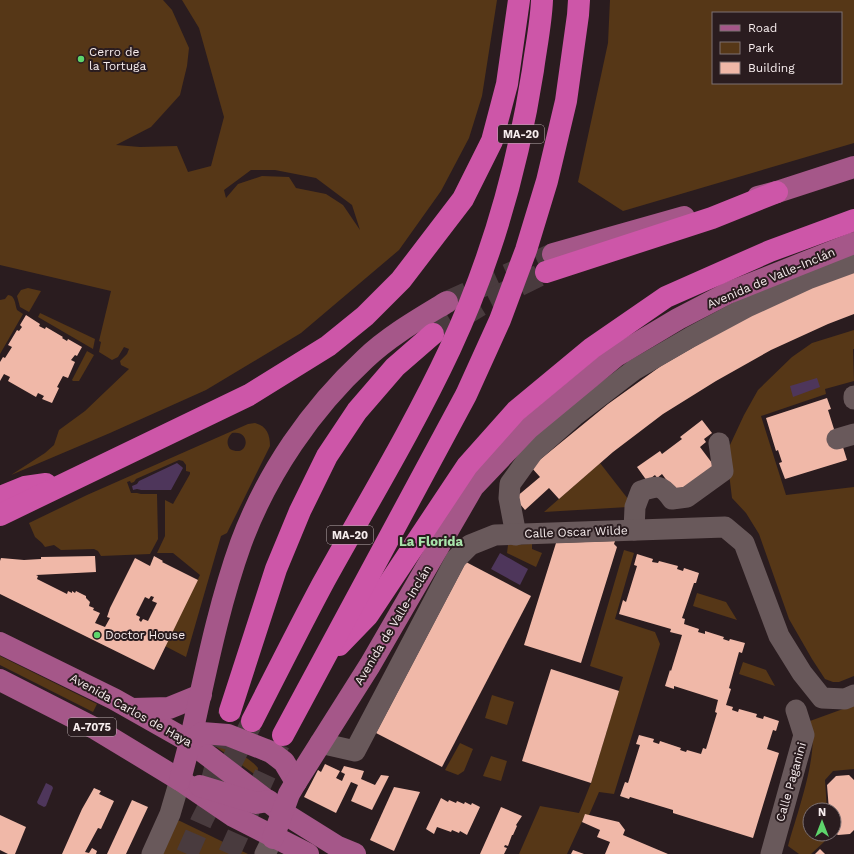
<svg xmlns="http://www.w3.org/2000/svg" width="854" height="854" font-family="'Work Sans',sans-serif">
<rect width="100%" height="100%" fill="#2a1c1f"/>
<g fill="#563717" fill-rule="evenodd">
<path d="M0,0H163L172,10L189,48L187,66L180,95L151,127L116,145L140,147L177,146L188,172L211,166L224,117L199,28L182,0H497L482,96L469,138L441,191L399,250L301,333L206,390L110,433L11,475L45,453L54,445L59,430L85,411L129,369L121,365L120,361L127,354L129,349L124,347L118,357L112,360L99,352L101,342L99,341L111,291L0,265ZM251,170H275L316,178L352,205L360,230L343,205L326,194L296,188L289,177L262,176L238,184L226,198L224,190Z"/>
<path d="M610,0H854V143L623,211L578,182L608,43ZM713,13H841V83H713Z"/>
<polygon points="28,288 41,291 29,312 20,307 17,296 21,290"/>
<path d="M8,295C15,295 15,304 17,310L23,314L0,354V300L5,299Z"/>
<polygon points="40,313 95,339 93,349 38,317"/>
<polygon points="854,330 854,349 853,349 854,381 825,389 826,394 761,416 786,495 854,487 854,676 839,682 833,682 825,679 812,659 789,619 759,534 746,513 732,498 728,465 730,445 744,415 758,390 792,357 812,343"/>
<polygon points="87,351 94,355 79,381 73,381 72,380"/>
<path d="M255,423C267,426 270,435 270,446L227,533L221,536L186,657L165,646L200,575L173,553H157L165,536V500L173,504L190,474V472L186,471V465L183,461L179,460L136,479L134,482L131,483L130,481L127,482L131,493H137L141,494H157L158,539L150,554L101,556L98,551L94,549L61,550L54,545L45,547L42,543L35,537L29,523L87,495L248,424ZM232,433C252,429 249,459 230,449C226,443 227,438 232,433Z"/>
<polygon points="600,463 628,499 628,507 544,512"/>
<polygon points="532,544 532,549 542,553 536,567 507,553 508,545"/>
<polygon points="624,550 634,553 615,619 655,632 660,644 614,794 599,792 589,815 585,815 567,854 519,854 540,806 579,813 591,783 623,677 590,666"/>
<polygon points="697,593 726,602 737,620 693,606"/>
<polygon points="0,656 97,704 93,712 0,665"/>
<polygon points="743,662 766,670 775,686 739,674"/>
<polygon points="492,695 514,702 507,725 485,718"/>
<path d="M854,705V769L833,771L825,780L827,810H810V834H828L824,842L811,854H799L788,846C796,816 821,750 810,721Z"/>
<polygon points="460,743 473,749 464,771 458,775 445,770"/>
<path d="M215,746C231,749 247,755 258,768L257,776Z"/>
<polygon points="491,756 507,761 501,781 483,776"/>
<polygon points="175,820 180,821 248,854 160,854"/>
</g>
<g fill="#4e365b">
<polygon points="817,378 820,387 793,397 790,386"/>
<polygon points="177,463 182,467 183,468 171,490 141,490 137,489 133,490 132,486 137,484 139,481"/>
<polygon points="500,553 528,569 520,585 491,569"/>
<polygon points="46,783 52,786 53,788 46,806 44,807 38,804 37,802"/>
</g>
<g fill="#f0b8a8" fill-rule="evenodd">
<polygon points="854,269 854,314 828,324 771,350 716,381 663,414 613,452 559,499 549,488 525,510 515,498 540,477 531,467 608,404 661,366 751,314"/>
<polygon points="26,315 40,324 39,326 45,329 46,327 63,337 62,338 67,341 68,339 82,347 77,356 75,355 71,360 75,362 68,378 63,376 57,387 59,388 52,403 42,399 44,396 38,393 36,397 8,381 10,377 4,374 0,381 0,362 3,357 5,358 12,347 8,345 17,330 19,331 22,327 20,325"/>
<polygon points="827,398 831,409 828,410 839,445 842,444 847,460 785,479 779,463 782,462 778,450 776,451 766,418"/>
<polygon points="702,420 712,433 704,439 706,442 700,447 715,467 677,494 662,474 657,478 655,475 647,481 637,467 660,451 662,454 682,439 680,437"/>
<polygon points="615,541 614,544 617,547 581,663 524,645 556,543"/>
<polygon points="637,554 653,559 652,562 658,563 659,561 678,566 677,569 683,571 684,568 699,573 696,583 694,583 682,618 685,619 684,624 699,629 698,632 705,634 705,631 724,637 723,639 729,641 730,639 745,643 742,653 739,652 729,688 731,689 726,705 733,707 732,710 738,712 739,709 757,714 756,717 763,719 764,716 779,721 776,731 773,730 767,749 779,753 753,838 673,813 673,810 630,797 629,799 620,796 625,782 628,783 640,745 636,744 639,735 654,739 653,742 659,744 660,741 681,748 680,750 686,752 687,750 701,754 703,748 706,749 717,713 715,712 718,700 674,686 674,689 665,686 670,670 671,671 682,635 670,632 671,629 619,614 623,600 626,602 637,566 634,565"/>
<path d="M95,556L96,572L36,575L38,576L37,579L67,594L68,591L72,593V591L75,593L76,591L86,596V598L90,602L89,606L94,608L93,610L100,613L95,623L105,627L110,618L107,617L110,608L135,558L150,566L154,556L163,561L162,562L198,580L154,670L0,594V561L1,558L24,560L41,559V557ZM151,596L154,597L152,601L157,603L148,621L143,619L141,622L139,620L140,617L136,615L145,597L149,599Z"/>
<polygon points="466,562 531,596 442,767 376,733"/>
<polygon points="551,669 619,691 591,783 522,761"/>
<polygon points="325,764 340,771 336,778 342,781 345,774 341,772 344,766 364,771 361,779 375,785 381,775 389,776 372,810 351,801 358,785 351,782 336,813 304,797 318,770 321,772"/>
<polygon points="849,775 854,780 854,830 850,834 838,835 834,832 834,810 829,810 827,785 836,776"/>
<polygon points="394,787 420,792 394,851 370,840"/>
<polygon points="94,788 101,791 99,794 114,801 101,829 98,828 85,852 89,853 92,848 97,851 96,854 62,854 82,809"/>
<polygon points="441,798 448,802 449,800 456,803 457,801 464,804 465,802 471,805 472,803 480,807 467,835 460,831 459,833 452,830 451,832 437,827 434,834 426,829"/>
<polygon points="132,800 148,807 126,854 107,854"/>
<polygon points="501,807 522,816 516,825 517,826 513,835 512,835 508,846 505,845 504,847 507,848 504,854 480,854"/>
<polygon points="585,814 619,822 625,830 623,835 668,854 605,854 610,842 597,837 600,830 582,822"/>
<polygon points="0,815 26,827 15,854 8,854 0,850"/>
<polygon points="820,849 825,854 815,854"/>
<polygon points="573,850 584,854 571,854"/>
</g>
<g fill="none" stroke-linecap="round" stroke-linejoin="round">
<polyline stroke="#493b3e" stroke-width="22" stroke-dasharray="22 11" stroke-linecap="butt" points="447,302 553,254"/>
<g stroke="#493b3e" stroke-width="22" stroke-dasharray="22 11" stroke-linecap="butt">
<polyline points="433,334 484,303 546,272"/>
<polyline points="212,780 230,711"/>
<polyline points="187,854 202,820 251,724"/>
<polyline points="229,854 282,737"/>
</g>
<g stroke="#69595b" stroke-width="21">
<polyline points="854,396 854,399"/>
<polyline points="837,439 854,434"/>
<path d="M634,530L635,507L641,491C657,486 661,484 672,499L687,497L723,471L719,443"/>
<polyline points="516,535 509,498 510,484 533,452 574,416 634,370 691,337 747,307 808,279 854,262"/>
<polyline points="320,743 355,751 456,559 470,545 495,535 725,527 744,543 779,636 802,673 822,698 845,699 854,695"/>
<polyline points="152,854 170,814 180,780"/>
<polyline points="265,854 273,838"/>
<polyline points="771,854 804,735 796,710"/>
</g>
<g stroke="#a55789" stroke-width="22">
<polyline points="758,197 777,192 854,167"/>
<polyline points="553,254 684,217"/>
<polyline points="0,643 114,699 190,742 282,812 338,847 355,854"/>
<polyline points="0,680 96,729 180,780 233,816 308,854"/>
<polyline points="133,709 169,708 201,695"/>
<path d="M190,742C205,675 218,607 241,543C267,473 311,409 365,359C389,336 419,319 447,302"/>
<polyline points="180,780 190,742 202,733 228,735 271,752 284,762 296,782"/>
<polyline points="200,786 256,803 269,801"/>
<polyline points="273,838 289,794 296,782 370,665 473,487 529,428 616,356 678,319 728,293 854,243"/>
</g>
<g stroke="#cd56a8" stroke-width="22">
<polyline points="546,272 712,218 777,192"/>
<polyline points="0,497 25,487 46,484"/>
<polyline points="0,515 249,395 328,346 365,316 401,280 463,199 492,141 507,84 519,0"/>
<polyline points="339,645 368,615 467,466 516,411 592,348 666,297 770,251 854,220"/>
<polyline points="230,711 276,569 300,511 327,456 357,411 395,367 433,334"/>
<path d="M252,721C275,676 298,630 322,585C365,507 412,430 450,349C491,261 518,166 533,70C536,47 541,24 542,0"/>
<polyline points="283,735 466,395 500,320 526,250 547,181 566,101 578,15 579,0"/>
</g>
</g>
<g fill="#5ed56c" stroke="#2a1c1f" stroke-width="1.5">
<circle cx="81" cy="59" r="4"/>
<circle cx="97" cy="635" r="4"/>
</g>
<g text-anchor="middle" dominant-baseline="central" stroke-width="4" stroke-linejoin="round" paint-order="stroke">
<g fill="#2a1c1f" stroke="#baaeb0" stroke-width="1">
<rect x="498" y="125" width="46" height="18" rx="3"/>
<rect x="327" y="526" width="46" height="18" rx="3"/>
<rect x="68" y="718" width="48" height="18" rx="3"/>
</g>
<g font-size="11" font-weight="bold" fill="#f7edee">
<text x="521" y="134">MA-20</text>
<text x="350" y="535">MA-20</text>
<text x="92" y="727">A-7075</text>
</g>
<g font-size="12" fill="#f7edee" stroke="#2a1c1f" text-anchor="start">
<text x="89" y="52">Cerro de<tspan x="89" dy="14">la Tortuga</tspan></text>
<text x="105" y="635">Doctor House</text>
</g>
<g font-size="12" fill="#f7edee" stroke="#2a1c1f">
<text transform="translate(771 278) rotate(-23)">Avenida de Valle-Inclán</text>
<text transform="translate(576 532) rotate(-2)">Calle Oscar Wilde</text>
<text transform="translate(393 625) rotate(-59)">Avenida de Valle-Inclán</text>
<text transform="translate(131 710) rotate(29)">Avenida Carlos de Haya</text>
<text transform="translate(791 782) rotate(-74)">Calle Paganini</text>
</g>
<g font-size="13" font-weight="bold" fill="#a7e3a9" stroke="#2a1c1f">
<text x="431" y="541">La Florida</text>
</g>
</g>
<rect x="712" y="12" width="130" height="72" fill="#2a1c1f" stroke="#7c7072"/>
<rect x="720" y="25" width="20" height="6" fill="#a55789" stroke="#7c7072"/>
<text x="748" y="32" font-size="12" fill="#f7edee">Road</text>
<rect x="720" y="42" width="20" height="12" fill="#563717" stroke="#7c7072"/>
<text x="748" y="52" font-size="12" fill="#f7edee">Park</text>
<rect x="720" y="62" width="20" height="12" fill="#f0b8a8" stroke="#7c7072"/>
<text x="748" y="72" font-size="12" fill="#f7edee">Building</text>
<g transform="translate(822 822)"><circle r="19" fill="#2a1c1f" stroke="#7c7072"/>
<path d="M0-3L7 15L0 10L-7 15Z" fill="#5ed56c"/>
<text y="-6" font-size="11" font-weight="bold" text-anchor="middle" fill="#f7edee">N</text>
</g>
</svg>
